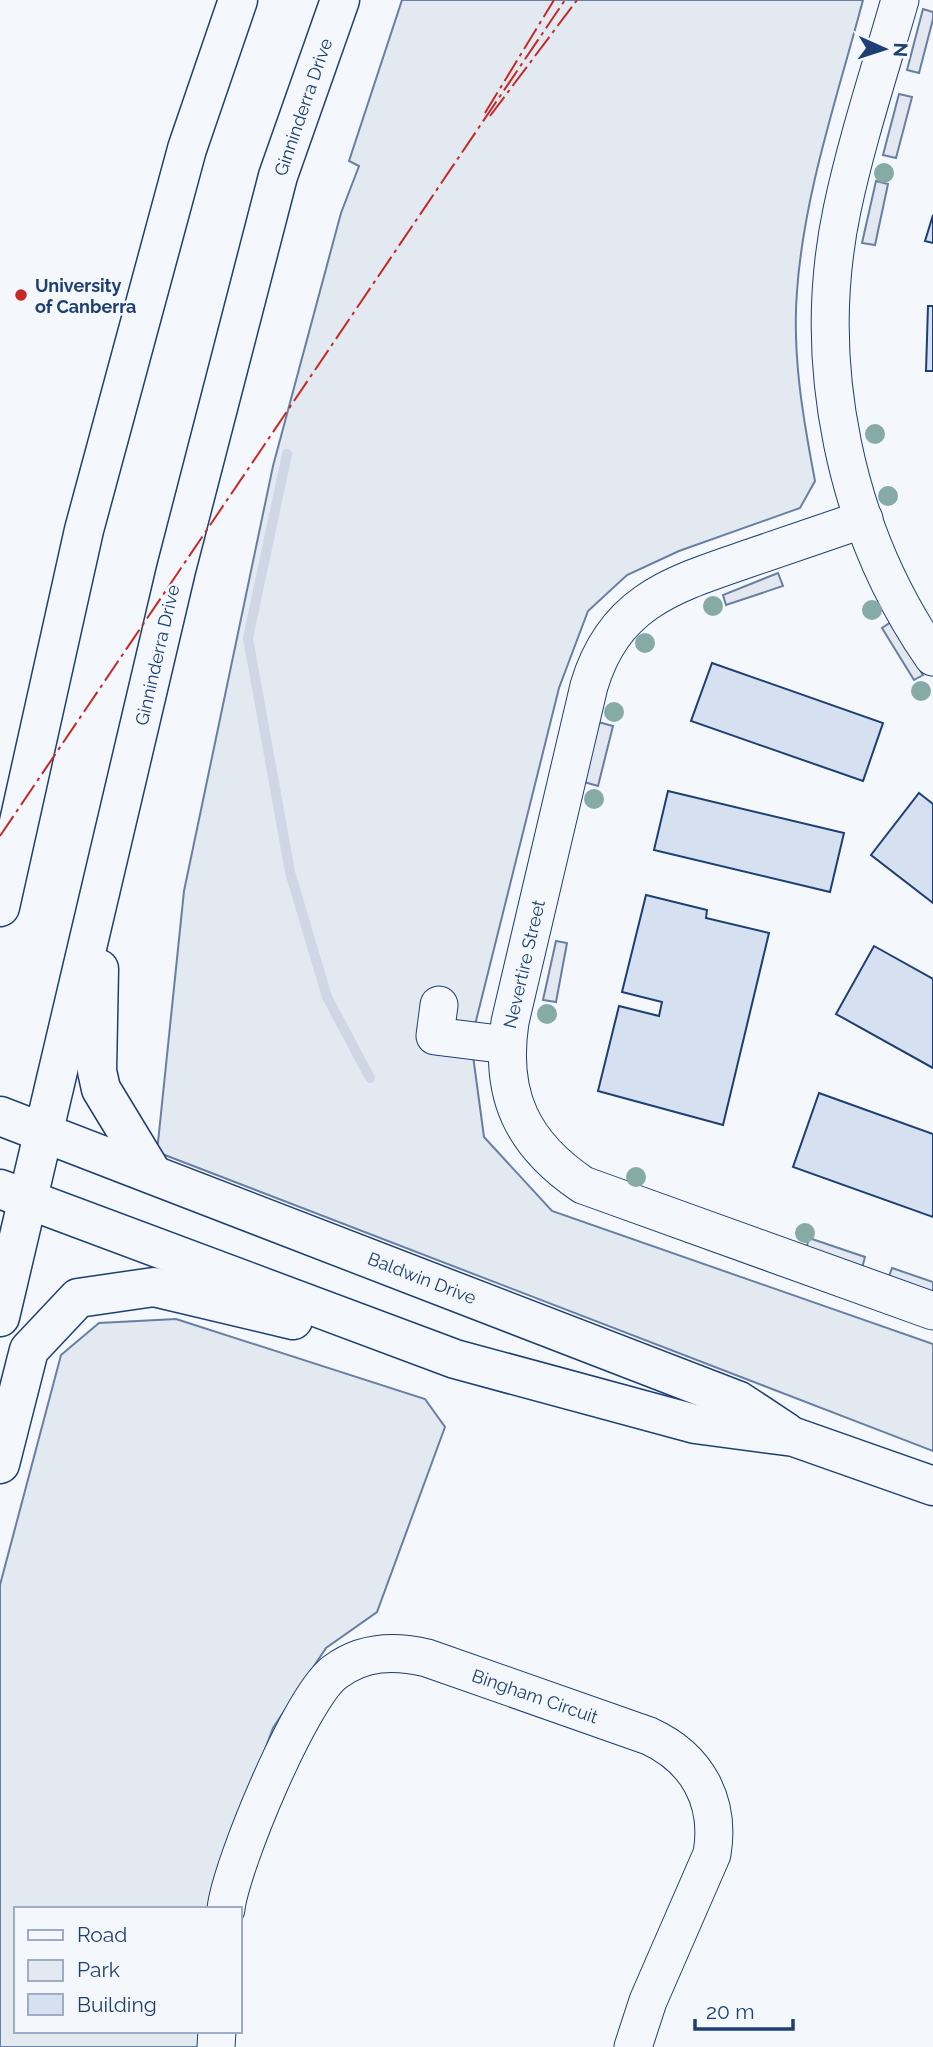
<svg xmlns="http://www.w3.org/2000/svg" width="933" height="2047" font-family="Raleway,sans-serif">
<rect width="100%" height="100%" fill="#f4f7fb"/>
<g fill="#e3e9f0" stroke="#687fa3" stroke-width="2">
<path d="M402,0H863C838,95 804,193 797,291C792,355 803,418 815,481L800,508L679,551L627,575L588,611L559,688L471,1041L484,1137L552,1211L933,1344V1451L157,1152L184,891L273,466L341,213L359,166L349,161Z"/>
<polygon points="176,1319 425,1399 445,1427 377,1612 326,1648 273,1728 210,1898 209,1909 16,1909 16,2031 201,2031 200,2047 0,2047 0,1585 61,1355 99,1323"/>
</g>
<g fill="#e3e8f0" stroke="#687fa3" stroke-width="2">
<polygon points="923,9 933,12 933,19 919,73 907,70"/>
<polygon points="899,94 912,97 896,158 883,155"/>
<polygon points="876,181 888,184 875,245 862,243"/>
<polygon points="778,573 783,586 726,605 723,595"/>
<polygon points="891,622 923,675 914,680 882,628"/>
<polygon points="598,722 613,726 598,786 584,782"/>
<polygon points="556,941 567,943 556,1002 543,1000"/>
<polygon points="809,1238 865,1257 862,1268 806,1249"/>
<polygon points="892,1268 933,1282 933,1294 888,1279"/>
</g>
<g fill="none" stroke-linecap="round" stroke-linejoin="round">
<polyline stroke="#cfd7e4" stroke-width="10" points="287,454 248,638 290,872 327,997 370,1078"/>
</g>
<g fill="#d5e0f0" stroke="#1d3f73" stroke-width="2">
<polygon points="933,215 933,243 925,241"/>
<polygon points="928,306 933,306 933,371 926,371"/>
<polygon points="712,663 883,723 863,781 691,721"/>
<polygon points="668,791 844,833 830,892 654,850"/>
<polygon points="919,793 933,804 933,903 871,855"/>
<polygon points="646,895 707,910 706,918 769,933 723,1125 598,1091 619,1006 659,1016 662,1002 622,992"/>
<polygon points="874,946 933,979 933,1068 836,1014"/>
<polygon points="819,1093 933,1134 933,1217 793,1167"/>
</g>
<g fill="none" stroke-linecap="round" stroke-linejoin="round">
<g stroke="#1d3f73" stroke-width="39">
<g id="minor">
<path d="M900,0C880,70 857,139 842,210C810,363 845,530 933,657"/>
<path d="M864,519C825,532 786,546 747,559C671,585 614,602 589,686L510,1022C499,1095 522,1144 583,1185L933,1311"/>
<polyline points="439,1005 435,1036 507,1045"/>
<path d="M226,1909C231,1865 301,1697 335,1672C363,1651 394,1650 427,1658L649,1736C697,1758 721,1801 712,1854L648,2001L633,2047"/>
<polyline points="216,2047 217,2031"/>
</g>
</g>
<g stroke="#1d3f73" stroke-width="41">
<g id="major">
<polyline points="0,907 84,530 187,149 238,0"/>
<polyline points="99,969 97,1071 101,1089 152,1173"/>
<polyline points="0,1116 739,1401 786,1432"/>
<polyline points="0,1189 455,1359 695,1424 794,1437 933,1486"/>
<polyline points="0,1317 176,570 278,176 340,0"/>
<polyline points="0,1464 29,1350 78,1298 154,1287 293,1320"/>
</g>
</g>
<use href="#minor" stroke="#f4f7fb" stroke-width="37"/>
<use href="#major" stroke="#f4f7fb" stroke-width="38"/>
<g stroke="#c62828" stroke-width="2" stroke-dasharray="24 5 3.5 5" stroke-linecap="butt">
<polyline points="485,113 554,0"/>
<polyline points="490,116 577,0"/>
<polyline points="0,836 565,0"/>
</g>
</g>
<g fill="#86aba6">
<circle cx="884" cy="173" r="10"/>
<circle cx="875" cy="434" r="10"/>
<circle cx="888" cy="496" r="10"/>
<circle cx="713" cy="606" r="10"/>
<circle cx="872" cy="610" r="10"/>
<circle cx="645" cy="643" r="10"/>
<circle cx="921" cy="691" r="10"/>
<circle cx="614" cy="712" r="10"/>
<circle cx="594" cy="799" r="10"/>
<circle cx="547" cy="1014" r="10"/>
<circle cx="636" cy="1177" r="10"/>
<circle cx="805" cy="1233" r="10"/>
</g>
<circle fill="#c62828" stroke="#f4f7fb" stroke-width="2.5" cx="21" cy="295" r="7"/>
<g text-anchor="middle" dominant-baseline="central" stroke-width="5" stroke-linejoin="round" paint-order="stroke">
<g font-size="18" fill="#1d3f73" stroke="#f4f7fb">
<text transform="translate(303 107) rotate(-71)">Ginninderra Drive</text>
<text transform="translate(157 655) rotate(-77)">Ginninderra Drive</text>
<text transform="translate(524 964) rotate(-77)">Nevertire Street</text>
<text transform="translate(422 1278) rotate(21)">Baldwin Drive</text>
<text transform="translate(535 1696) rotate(19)">Bingham Circuit</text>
</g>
<g font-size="18" font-weight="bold" fill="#1d3f73" stroke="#f4f7fb" text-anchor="start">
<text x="35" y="285">University<tspan x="35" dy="21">of Canberra</tspan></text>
</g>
</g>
<rect x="14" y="1907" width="228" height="126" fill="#f4f7fb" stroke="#9eadc5" stroke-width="2"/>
<rect x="28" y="1930" width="35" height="10" fill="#f4f7fb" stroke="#9eadc5" stroke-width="2"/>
<text x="77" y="1942" font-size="21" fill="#1d3f73">Road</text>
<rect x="28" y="1960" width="35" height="21" fill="#e3e9f0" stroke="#9eadc5" stroke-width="2"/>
<text x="77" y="1977" font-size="21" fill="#1d3f73">Park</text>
<rect x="28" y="1994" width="35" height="21" fill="#d5e0f0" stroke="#9eadc5" stroke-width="2"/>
<text x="77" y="2012" font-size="21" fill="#1d3f73">Building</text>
<g transform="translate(884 49) rotate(93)" stroke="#f4f7fb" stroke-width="5" paint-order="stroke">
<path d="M0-5L12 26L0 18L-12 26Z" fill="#1d3f73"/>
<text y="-10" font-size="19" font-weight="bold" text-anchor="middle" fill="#1d3f73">N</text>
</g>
<path d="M695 2019v10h98v-10" fill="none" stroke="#1d3f73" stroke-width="3.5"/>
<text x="706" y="2019" font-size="21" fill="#1d3f73" stroke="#f4f7fb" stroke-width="5" paint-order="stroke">20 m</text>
</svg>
